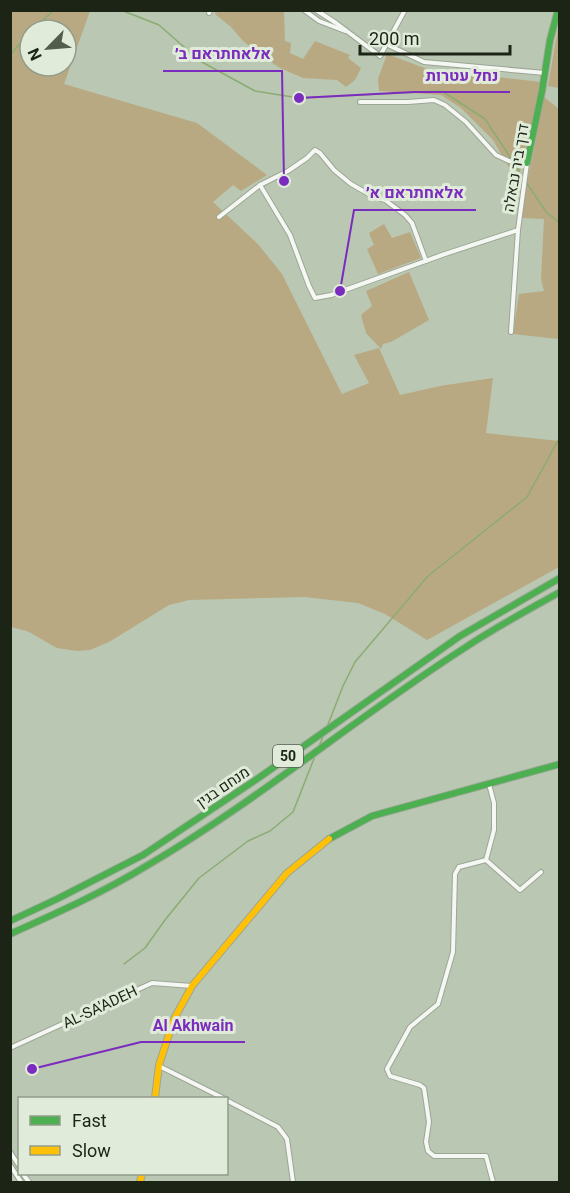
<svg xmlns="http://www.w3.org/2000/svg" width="570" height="1193" font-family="Roboto,Heebo,sans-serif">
<rect width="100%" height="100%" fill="#bac7b2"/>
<g fill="#b9a982" fill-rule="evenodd">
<path d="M11,11H90L64,84L197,123L267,175L241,191L233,185L213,202L258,244L282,274L342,394L369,383L354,355L379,348L400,395L440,386L493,378L486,433L559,441V567L427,640L385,614L358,603L304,597L189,600L169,605L109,642L90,650L77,651L57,648L27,631L11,627ZM30,30H66V66H30Z"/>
<polygon points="216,11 284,11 285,41 291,43 290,53 303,59 315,41 350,55 348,58 361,68 355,80 346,87 337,80 303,78 280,68 262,56 243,41 231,27 215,14"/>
<polygon points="558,28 560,28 559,88 548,86"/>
<polygon points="387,54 427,69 541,82 518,180 511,171 493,140 461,108 441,95 379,91 378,79"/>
<polygon points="544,97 559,109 559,328 558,339 513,334 519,294 544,291 541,279 544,219 522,218 525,190 533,155"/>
<polygon points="384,224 392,238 410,232 421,258 378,274 367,249 374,245 369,233"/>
<polygon points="409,272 429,320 391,342 383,344 381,349 366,333 361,315 372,306 366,291"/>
</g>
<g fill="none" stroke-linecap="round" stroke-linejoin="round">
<g stroke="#8bac71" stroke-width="1.5">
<polyline points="121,10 159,25 200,61 255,91 299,98 442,91 485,119 512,160"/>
<polyline points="32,30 54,10"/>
<polyline points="10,55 30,32"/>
<polyline points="514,164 523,177"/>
<polyline points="526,182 546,212 560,223"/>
<polyline points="327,727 343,686 355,662 428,576 527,497 560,437"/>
<polyline points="319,746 323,737"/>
<polyline points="124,964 145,948 165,920 199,878 248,841 270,831 293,812 315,756"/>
</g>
<g stroke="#9ca696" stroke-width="6">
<g id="street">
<polyline points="304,10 319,21 345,31"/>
<polyline points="316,10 336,23 380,56 405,10"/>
<polyline points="209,13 210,10"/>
<polyline points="386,44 424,62 545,73"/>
<polyline points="360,102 408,102 434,100 445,105 466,122 496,155 509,161 527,163 518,230 511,332"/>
<polyline points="260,185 290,235 309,286 315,298 331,295 442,255 518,230"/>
<polyline points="219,217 260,185 288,171 307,158 315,150 320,153 334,170 351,184 372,196 385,200 405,215 412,223 426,261"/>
<polyline points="489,784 494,803 494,830 486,860 459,867 455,874 453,952 438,1004 410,1027 387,1069 390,1076 420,1085 424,1088 429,1122 426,1142 428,1151 434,1156 486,1156 493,1182"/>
<polyline points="486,860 520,890 541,872"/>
<polyline points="10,1048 152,983 192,986"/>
<polyline points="159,1066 223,1098"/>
<polyline points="226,1100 278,1127 287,1139 293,1182"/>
<polyline points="10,1152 20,1167"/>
<polyline points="10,1165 21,1182"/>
<polyline points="23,1174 29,1182"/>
</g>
</g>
<g stroke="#9ca696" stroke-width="8">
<g id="fast">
<polyline points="527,163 542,91 550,40 558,10"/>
<polyline points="329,839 372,816 560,764"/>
<polyline points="10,921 57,899 143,855 257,779 460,636 560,578"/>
<path d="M10,934C57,913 104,892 148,865C259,800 358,716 466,647C496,627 528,610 560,592"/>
</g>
</g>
<g stroke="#9ca696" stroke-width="8">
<g id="slow">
<polyline points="155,1098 159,1065 174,1019 192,986 287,873 329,839"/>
<polyline points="140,1182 142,1174"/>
</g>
</g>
<use href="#street" stroke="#f5f7f3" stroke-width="4"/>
<use href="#fast" stroke="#4caf50" stroke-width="6"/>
<use href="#slow" stroke="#ffc107" stroke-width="6"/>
</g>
<g text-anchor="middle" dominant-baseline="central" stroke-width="6" stroke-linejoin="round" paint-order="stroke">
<rect fill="#e0ecd9" stroke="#566050" stroke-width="1.5" x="273" y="745" width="30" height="22" rx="4.5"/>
<g font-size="14" font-weight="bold" fill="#1b2415">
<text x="288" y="756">50</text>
</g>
<g font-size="15" fill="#1b2415" stroke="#e0ecd9">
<text transform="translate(516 168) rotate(-80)">דרך ביר נבאלה</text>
<text transform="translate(223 787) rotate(-34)">מנחם בגין</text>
<text transform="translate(100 1007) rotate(-25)">AL-SA'ADEH</text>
</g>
</g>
<path fill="none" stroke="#7b2cbf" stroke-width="2" d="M284 181L282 71H163M299 98L414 92H510M340 291L354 210H476M32 1069L141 1042H245"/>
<g fill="#7b2cbf" stroke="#e0ecd9" stroke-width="2">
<circle cx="284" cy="181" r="6"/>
<circle cx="299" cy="98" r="6"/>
<circle cx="340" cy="291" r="6"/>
<circle cx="32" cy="1069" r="6"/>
</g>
<g font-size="16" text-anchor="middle" font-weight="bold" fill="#7b2cbf" stroke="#e0ecd9" stroke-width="6" stroke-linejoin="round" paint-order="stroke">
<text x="223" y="59">אלאחתראם ב׳</text>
<text x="462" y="81">נחל עטרות</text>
<text x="415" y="198">אלאחתראם א׳</text>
<text x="193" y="1031">Al Akhwain</text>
</g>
<rect width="570" height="1193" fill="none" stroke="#1b2415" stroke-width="24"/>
<rect x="18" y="1097" width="210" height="78" fill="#e0ecd9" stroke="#919c8b" stroke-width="1.5"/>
<rect x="30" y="1116" width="30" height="9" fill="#4caf50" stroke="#919c8b" stroke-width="1.5"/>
<text x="72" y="1127" font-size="18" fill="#1b2415">Fast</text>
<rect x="30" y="1146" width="30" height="9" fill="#ffc107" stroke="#919c8b" stroke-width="1.5"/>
<text x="72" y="1157" font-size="18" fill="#1b2415">Slow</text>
<g transform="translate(48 48) rotate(245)"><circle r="28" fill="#e0ecd9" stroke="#919c8b" stroke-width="1.5"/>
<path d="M0-4.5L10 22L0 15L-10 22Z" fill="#535d4c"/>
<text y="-9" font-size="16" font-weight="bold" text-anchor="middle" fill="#1b2415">N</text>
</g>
<path d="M360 45v9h150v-9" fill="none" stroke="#1b2415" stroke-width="3"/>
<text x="369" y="45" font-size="18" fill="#1b2415" stroke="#e0ecd9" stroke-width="4.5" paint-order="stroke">200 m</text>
</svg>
